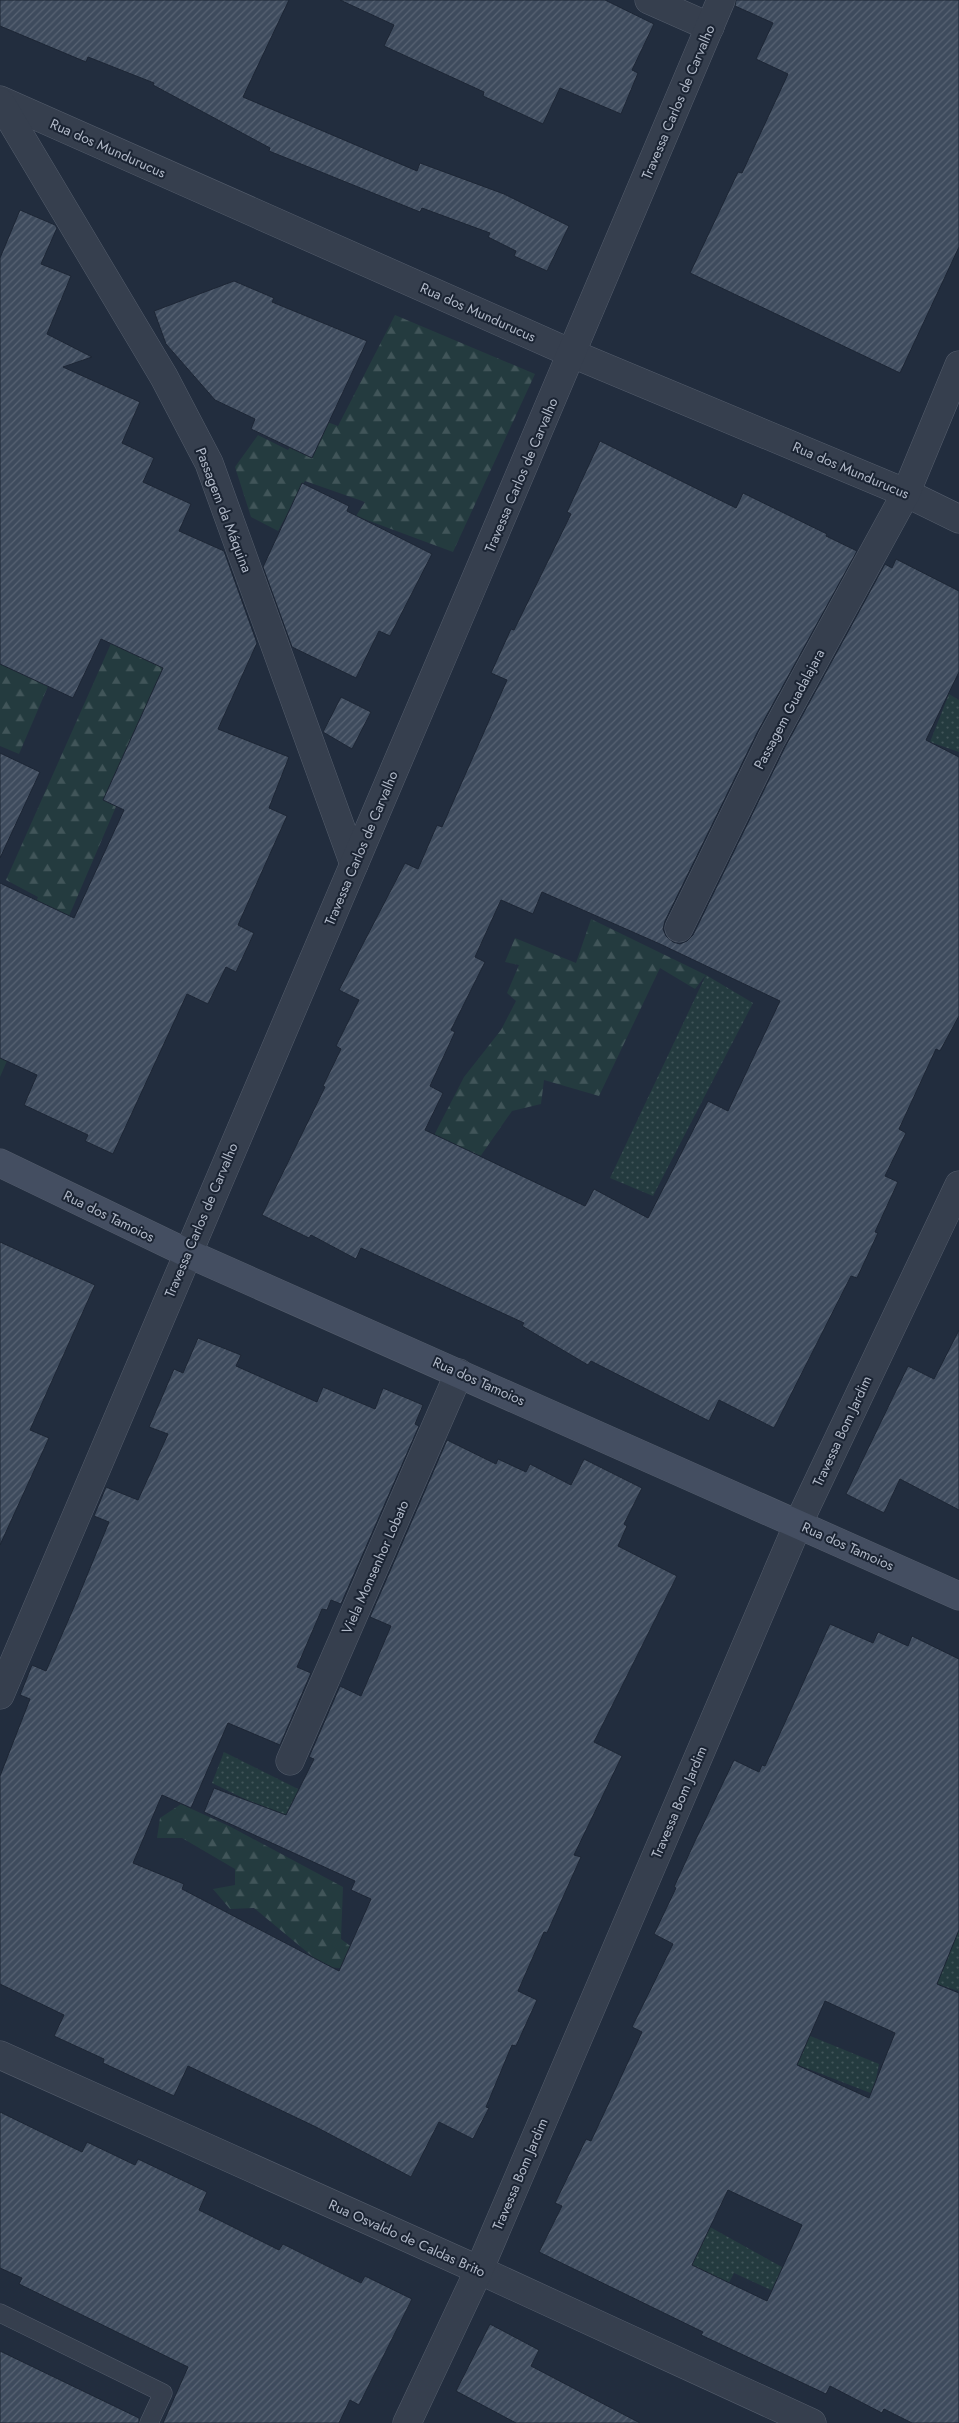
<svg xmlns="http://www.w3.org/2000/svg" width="959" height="2423" font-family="Jost,sans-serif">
<defs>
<pattern id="grass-dots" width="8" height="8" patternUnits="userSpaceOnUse" patternTransform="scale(1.25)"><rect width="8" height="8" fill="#243b3f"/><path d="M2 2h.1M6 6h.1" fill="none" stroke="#415559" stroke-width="1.8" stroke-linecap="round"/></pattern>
<pattern id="forest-firs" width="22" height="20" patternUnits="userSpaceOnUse" patternTransform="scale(1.25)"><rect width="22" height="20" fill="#243b3f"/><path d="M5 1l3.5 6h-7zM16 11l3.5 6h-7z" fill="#415559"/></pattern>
<pattern id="building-hatch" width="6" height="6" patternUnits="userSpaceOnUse" patternTransform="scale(1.25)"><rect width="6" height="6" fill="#3e4b5d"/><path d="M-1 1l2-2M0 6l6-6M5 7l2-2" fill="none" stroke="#586373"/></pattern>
</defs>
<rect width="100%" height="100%" fill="#222d3e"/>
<g fill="url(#grass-dots)">
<polygon points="949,694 959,700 959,752 930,742"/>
<polygon points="706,975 753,1003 653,1196 610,1178"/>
<polygon points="224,1752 300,1790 286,1819 212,1783"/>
<polygon points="959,1930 959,1991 936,1984"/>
<polygon points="798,2031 879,2064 873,2094 788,2061"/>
<polygon points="710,2227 791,2272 782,2295 734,2273 706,2327 671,2311"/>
</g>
<g fill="url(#forest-firs)">
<polygon points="395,315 535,374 453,552 356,516 365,502 305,481 278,531 251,517 235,467 258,435 288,450 314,417 338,426"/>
<polygon points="113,639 175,662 118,802 0,1077 0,986 38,897 6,880"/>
<polygon points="0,664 49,684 19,754 0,746"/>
<polygon points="591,919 706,975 695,989 660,968 599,1096 544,1080 541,1104 512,1111 475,1164 429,1145 464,1077 501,1030 516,1001 507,993 519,965 505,962 515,938 576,963"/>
<polygon points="181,1804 231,1827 343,1887 341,1939 369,1960 354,1969 325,1967 254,1908 230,1909 213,1889 235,1885 235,1869 182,1838 157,1838 160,1818"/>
</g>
<g fill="url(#building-hatch)" stroke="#1d2635" fill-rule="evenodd">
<polygon points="0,0 289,0 243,97 417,171 420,163 504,194 569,226 547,271 514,256 516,251 488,237 490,233 422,208 420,212 269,151 270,148 153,85 154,83 88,57 86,62 0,26"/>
<polygon points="340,0 605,0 654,24 632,70 638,73 621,114 560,88 543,124 483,96 484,92 384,46 394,25"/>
<polygon points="736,0 959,0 959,247 900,373 690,273 738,172 742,173 788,74 756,59 773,23 735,6"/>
<polygon points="20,210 55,225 57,228 41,264 71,276 47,334 92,357 63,367 140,402 122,443 154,458 143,482 191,504 179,531 224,551 257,643 218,729 289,757 269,808 287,816 238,925 254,933 236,972 226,967 208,1004 187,994 113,1154 85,1141 88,1135 24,1105 37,1075 0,1058 0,883 74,918 124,810 103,800 163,668 101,639 73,698 0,664 0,258"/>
<polygon points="234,281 274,298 272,302 367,341 312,458 251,429 255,419 215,400 166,344 154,311"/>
<path d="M600,441L736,508L743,493L827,534L826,536L857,551L757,733L665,921L663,929L666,936L673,942L680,944L687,941L693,935L785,747L885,564L892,568L896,559L959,591V672L926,740L959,757V1016L940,1051L936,1049L899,1129L906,1133L885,1176L898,1182L875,1232L878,1233L857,1278L851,1276L774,1428L719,1400L709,1421L591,1361L588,1365L522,1326L524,1323L361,1248L356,1259L311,1235L309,1238L262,1215L325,1087L323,1086L341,1049L336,1046L359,1000L339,990L405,863L418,869L437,825L442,827L507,680L491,673L511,629L514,630L571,514L567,512ZM542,892L660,944L780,1001L728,1111L708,1101L648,1218L594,1189L585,1206L425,1130L443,1093L430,1086L455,1032L451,1030L485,962L475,957L501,900L533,914Z"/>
<polygon points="302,483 349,506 347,511 432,554 390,636 379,631 356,678 292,647 263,567"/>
<polygon points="341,697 371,712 352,749 323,732"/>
<polygon points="0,753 40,772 0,858"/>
<polygon points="0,1242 95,1285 30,1430 49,1438 0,1545"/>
<polygon points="959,1330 959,1510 900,1479 884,1513 846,1494 908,1366 934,1379"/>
<polygon points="198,1338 241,1355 236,1366 317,1402 323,1387 375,1409 383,1388 423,1405 415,1424 419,1426 341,1604 331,1600 327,1610 322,1609 297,1667 311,1673 280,1745 228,1723 191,1808 162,1795 133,1863 184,1884 182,1889 339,1971 371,1899 351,1890 355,1881 204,1812 214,1788 286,1815 314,1759 309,1757 340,1686 361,1696 391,1626 370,1617 447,1440 496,1464 498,1459 526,1472 530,1464 571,1485 584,1459 642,1488 624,1524 627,1526 618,1546 677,1576 594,1742 622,1756 574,1855 581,1857 547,1933 544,1932 518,1991 537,2000 516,2046 512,2045 486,2107 489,2108 473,2139 439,2122 411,2177 316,2127 188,2066 174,2096 131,2076 103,2063 104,2059 54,2036 64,2015 0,1984 0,1776 30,1699 20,1695 32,1665 46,1671 74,1607 109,1522 94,1516 106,1487 138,1500 168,1434 149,1427 174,1369 183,1373"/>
<path d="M830,1624L873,1643L878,1632L908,1646L912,1636L959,1659V1930L937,1984L959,1993V2423H912L884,2409L882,2413L830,2386L826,2394L701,2335L703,2332L539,2252L562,2206L555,2203L586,2139L591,2141L642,2032L632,2027L673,1944L654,1934L676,1888L674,1887L695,1841L734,1760L759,1772L762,1765L765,1766ZM825,2001L895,2033L869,2098L797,2065ZM728,2190L802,2225L767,2301L692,2265Z"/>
<polygon points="0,2112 82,2152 87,2142 135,2165 138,2159 207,2192 199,2210 279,2250 283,2244 361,2283 365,2276 412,2299 359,2405 350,2400 339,2423 163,2423 188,2367 19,2284 22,2278 0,2268"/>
<polygon points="490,2324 539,2350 531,2366 640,2423 516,2423 456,2391"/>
<polygon points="0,2351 139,2418 139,2423 0,2423"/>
</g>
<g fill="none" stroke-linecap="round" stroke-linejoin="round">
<g stroke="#545d6c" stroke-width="19">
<polyline id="lane" points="0,2313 163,2393 149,2423"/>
</g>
<g stroke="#545d6c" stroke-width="29">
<g id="street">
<polyline points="649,0 710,27"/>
<polyline points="0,100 573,354 906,493 959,519"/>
<polyline points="0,102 164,377 209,463 354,864"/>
<polyline points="679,928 771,740 906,493 959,365"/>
<path d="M0,1695C239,1129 483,566 721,0"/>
<polyline points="290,1761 459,1373"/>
<polyline points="0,2055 479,2270 812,2423"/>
<polyline points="407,2423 479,2270 798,1524 959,1185"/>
</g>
</g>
<g stroke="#545d6c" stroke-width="29">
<polyline id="secondary" points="0,1163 187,1253 959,1596"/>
</g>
<use href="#lane" stroke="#363f4e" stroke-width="18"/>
<use href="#street" stroke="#363f4e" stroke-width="28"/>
<use href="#secondary" stroke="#444e61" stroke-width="28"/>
</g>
<g text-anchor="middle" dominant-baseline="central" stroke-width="4" stroke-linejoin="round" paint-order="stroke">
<g font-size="14" fill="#b2bac9" stroke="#1b2433">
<text transform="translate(678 102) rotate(-67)">Travessa Carlos de Carvalho</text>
<text transform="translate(108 148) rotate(24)">Rua dos Mundurucus</text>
<text transform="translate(478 312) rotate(24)">Rua dos Mundurucus</text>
<text transform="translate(851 470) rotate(23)">Rua dos Mundurucus</text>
<text transform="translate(521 475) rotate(-67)">Travessa Carlos de Carvalho</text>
<text transform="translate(224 510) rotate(69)">Passagem da Máquina</text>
<text transform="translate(789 709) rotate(-62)">Passagem Guadalajara</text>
<text transform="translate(361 848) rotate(-67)">Travessa Carlos de Carvalho</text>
<text transform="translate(109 1216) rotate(26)">Rua dos Tamoios</text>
<text transform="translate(201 1220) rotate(-67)">Travessa Carlos de Carvalho</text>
<text transform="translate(479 1381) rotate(24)">Rua dos Tamoios</text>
<text transform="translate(842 1431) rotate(-65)">Travessa Bom Jardim</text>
<text transform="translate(848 1546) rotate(24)">Rua dos Tamoios</text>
<text transform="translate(375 1567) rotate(-66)">Viela Monsenhor Lobato</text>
<text transform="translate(679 1802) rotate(-67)">Travessa Bom Jardim</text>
<text transform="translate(520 2174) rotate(-67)">Travessa Bom Jardim</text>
<text transform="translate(407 2238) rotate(24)">Rua Osvaldo de Caldas Brito</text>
</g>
</g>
</svg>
